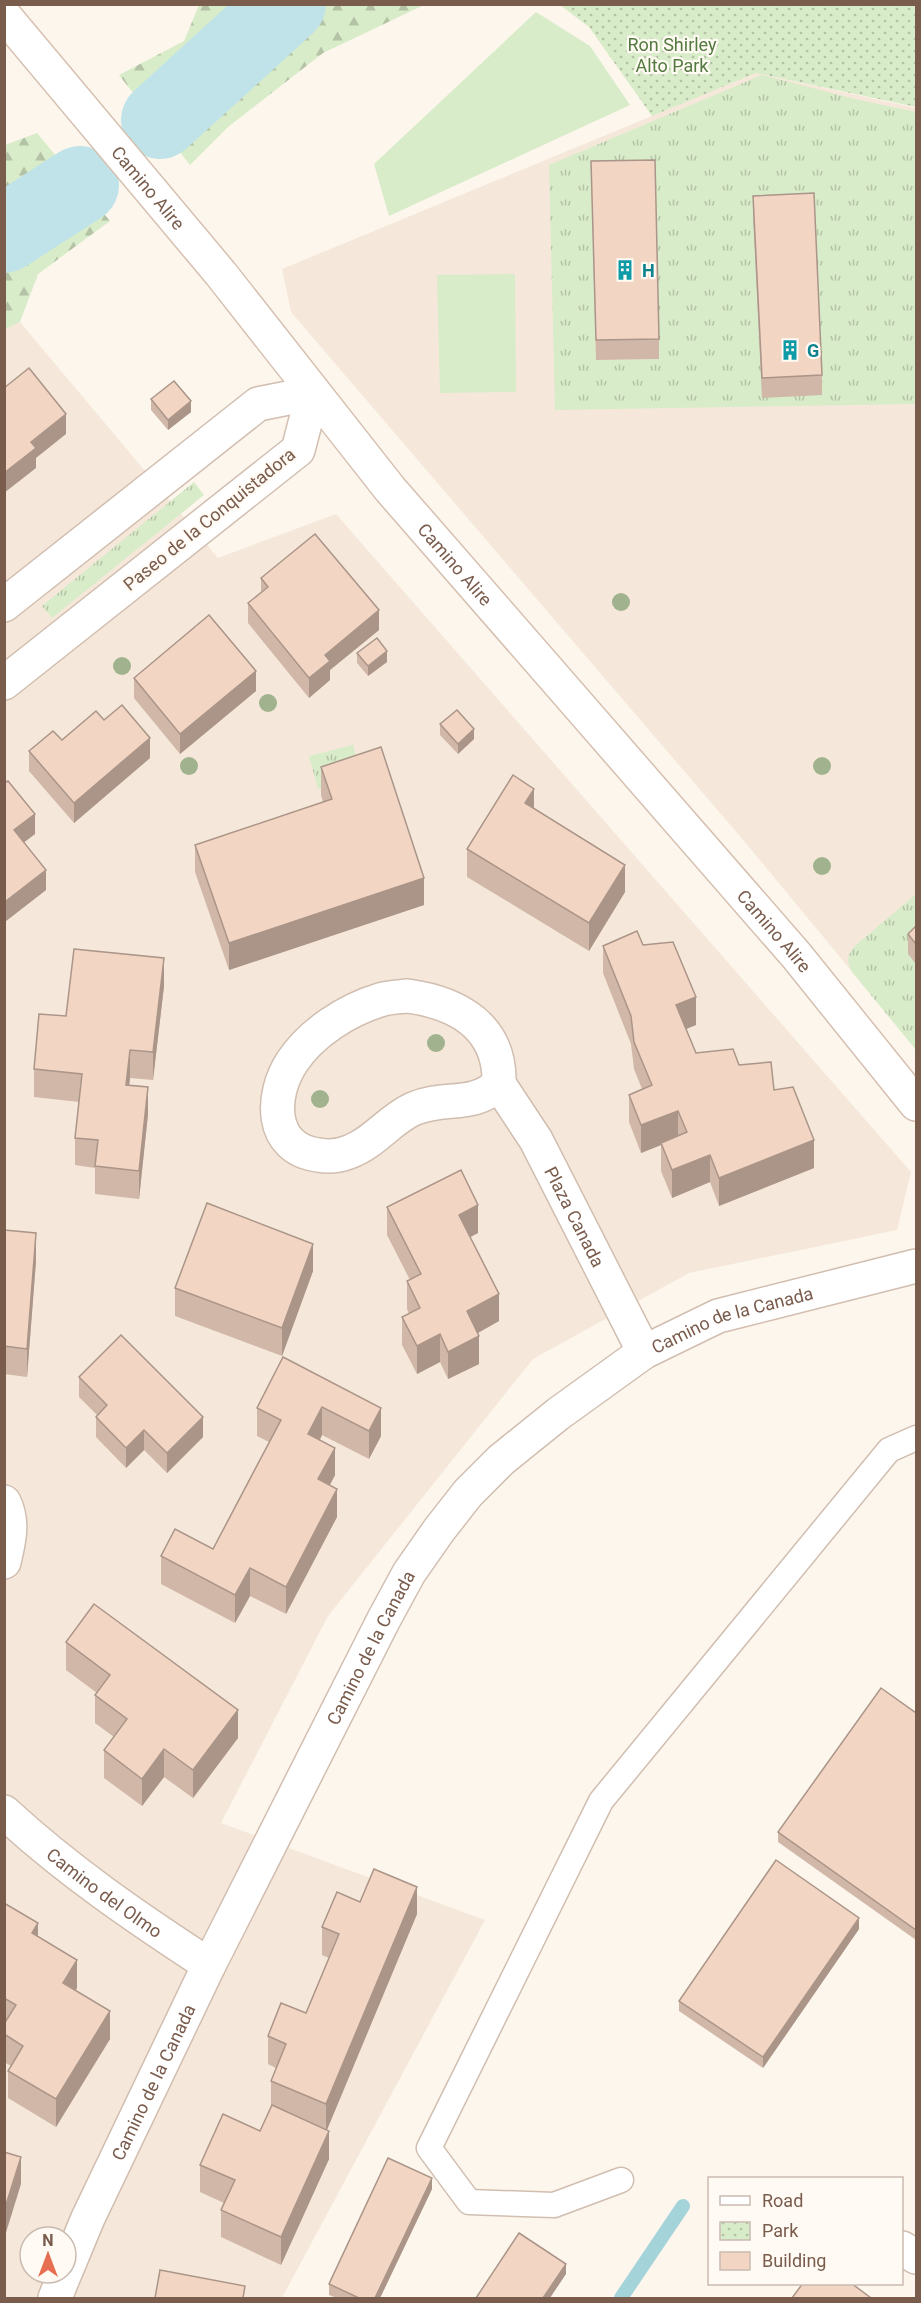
<svg xmlns="http://www.w3.org/2000/svg" width="921" height="2303" font-family="Roboto,sans-serif">
<defs>
<pattern id="grass-tufts" width="24" height="20" patternUnits="userSpaceOnUse" patternTransform="scale(1.5)"><rect width="24" height="20" fill="#d8ecc9"/><path d="M3 7l-1-3M5 7V3M7 7l1-3M15 17l-1-3M17 17v-4M19 17l1-3" fill="none" stroke="#b4c2a5"/></pattern>
<pattern id="forest-firs" width="22" height="20" patternUnits="userSpaceOnUse" patternTransform="scale(1.5)"><rect width="22" height="20" fill="#d8ecc9"/><path d="M5 1l3.5 6h-7zM16 11l3.5 6h-7z" fill="#b4c2a5"/></pattern>
<pattern id="park-dots" width="8" height="8" patternUnits="userSpaceOnUse" patternTransform="scale(1.5)"><rect width="8" height="8" fill="#d8ecc9"/><path d="M2 2h.1M6 6h.1" fill="none" stroke="#b4c2a5" stroke-width="1.8" stroke-linecap="round"/></pattern>
</defs>
<rect width="100%" height="100%" fill="#fdf6ec"/>
<g fill="#f5e8da" fill-rule="evenodd">
<polygon points="756,73 916,108 916,1049 744,841 291,312 282,269"/>
<path d="M20,322L218,558L336,514L911,1172L897,1230L689,1273L533,1359L328,1616L221,1823L485,1920L283,2296L286,2298H5L4,329ZM30,2237H66V2273H30Z"/>
</g>
<g fill="url(#grass-tufts)" fill-rule="evenodd">
<path d="M762,75L855,99L916,112V404L555,410L549,165ZM591,181L659,359L596,360Z"/>
<polygon points="194,482 204,495 52,618 42,606"/>
<polygon points="353,745 362,778 318,789 309,756"/>
<path d="M916,894V1050L852,972C846,960 847,955 856,945Z"/>
</g>
<g fill="url(#forest-firs)">
<polygon points="199,5 199,4 424,5 323,53 228,127 190,165 119,75 184,41"/>
<polygon points="37,133 110,221 38,274 20,322 5,329 5,145"/>
</g>
<polygon fill="url(#park-dots)" points="560,5 916,5 916,107 756,73 652,116 589,27"/>
<g fill="#d8ecc9">
<polygon points="536,12 590,46 630,105 389,216 374,164"/>
<polygon points="515,274 516,392 440,393 437,275"/>
</g>
<g fill="none" stroke-linecap="round" stroke-linejoin="round">
<polyline stroke="#a5d3da" stroke-width="14" points="621,2298 683,2206"/>
<g stroke="#bfe3e8" stroke-width="78">
<polyline points="160,120 287,4"/>
<polyline points="4,234 80,185"/>
</g>
<g stroke="#d1beb0" stroke-width="27">
<polyline id="lane" points="621,2180 554,2205 469,2202 429,2148 601,1801 889,1450 916,1438"/>
</g>
<g stroke="#d1beb0" stroke-width="36">
<g id="street">
<polyline points="4,605 258,404 313,393 298,450 4,683"/>
<path d="M408,996C458,1003 501,1027 499,1084C472,1109 445,1095 413,1109C389,1120 374,1143 349,1152C339,1156 328,1157 318,1155C269,1149 270,1095 292,1062C311,1033 347,1010 380,1000C389,997 399,997 408,996Z"/>
<path id="s1" d="M499,1084L536,1140L644,1352"/>
<path d="M4,1502C14,1522 9,1541 4,1562"/>
<path id="s2" d="M4,1812C68,1871 137,1918 209,1965"/>
<polyline points="902,2248 916,2257"/>
<path id="s3" d="M66,2271L88,2218L209,1965L384,1619L409,1573L439,1530L468,1493L501,1460L558,1414L644,1352L718,1316L916,1266"/>
<polyline points="55,2298 65,2273"/>
</g>
</g>
<g stroke="#d6c0b0" stroke-width="36">
<g id="secondary">
<path id="s4" d="M4,15L221,274L390,489L796,955L916,1104"/>
</g>
</g>
<use href="#lane" stroke="#fff" stroke-width="24"/>
<use href="#street" stroke="#fff" stroke-width="33"/>
<use href="#secondary" stroke="#fff" stroke-width="33"/>
</g>
<g fill="#a0b28e">
<circle cx="621" cy="602" r="9"/>
<circle cx="122" cy="666" r="9"/>
<circle cx="268" cy="703" r="9"/>
<circle cx="189" cy="766" r="9"/>
<circle cx="822" cy="766" r="9"/>
<circle cx="822" cy="866" r="9"/>
<circle cx="436" cy="1043" r="9"/>
<circle cx="320" cy="1099" r="9"/>
</g>
<g fill="#d1b7a8">
<polygon points="591,161 659,339 659,359 596,360"/>
<polygon points="753,196 822,375 822,395 762,398 753,216"/>
<polygon points="151,399 191,412 168,430 151,410"/>
<polygon points="261,578 379,630 330,670 330,680 309,698 248,623 248,603 261,593"/>
<polygon points="357,653 387,662 368,676 357,663"/>
<polygon points="134,678 256,691 180,754 134,698"/>
<polygon points="104,720 150,758 74,823 29,771 29,751 62,740"/>
<polygon points="440,724 474,739 458,754 440,735"/>
<polygon points="321,767 424,905 229,970 195,872 195,845 323,802 321,795"/>
<polygon points="4,783 35,834 24,842 46,890 6,921 4,919"/>
<polygon points="534,809 625,892 589,951 467,877 467,849"/>
<polygon points="916,926 916,964 908,954 908,934"/>
<polygon points="643,945 696,1025 686,1029 696,1053 739,1065 774,1090 814,1168 719,1206 710,1182 672,1198 661,1171 661,1145 641,1153 629,1122 629,1095 642,1089 634,1069 631,1044 603,973 603,946"/>
<polygon points="164,986 153,1080 130,1078 129,1085 148,1114 139,1199 95,1194 95,1168 75,1165 75,1138 79,1102 34,1097 34,1069 66,1016"/>
<polygon points="387,1207 478,1233 470,1237 499,1321 478,1333 479,1364 448,1379 440,1362 417,1374 402,1345 402,1317 409,1314 407,1309 407,1281 410,1280 387,1235"/>
<polygon points="4,1230 36,1261 27,1377 4,1374"/>
<polygon points="313,1271 282,1356 175,1316 175,1288"/>
<polygon points="283,1357 381,1436 369,1459 322,1435 320,1440 335,1475 330,1485 337,1517 286,1614 250,1596 235,1623 161,1584 161,1556 213,1549 269,1442 257,1436 257,1408"/>
<polygon points="79,1377 203,1437 167,1473 144,1450 126,1468 96,1437 96,1417 97,1415 79,1397"/>
<polygon points="66,1642 238,1738 193,1798 164,1777 142,1806 104,1778 104,1750 114,1737 95,1723 95,1695 97,1693 66,1670"/>
<polygon points="916,1713 916,1940 778,1842 778,1832"/>
<polygon points="360,1902 417,1914 327,2130 329,2159 281,2265 221,2237 221,2210 224,2203 200,2192 200,2165 260,2131 271,2108 271,2081 276,2068 268,2064 268,2036 306,2013 329,1958 322,1955 322,1927"/>
<polygon points="4,1903 38,1937 77,1988 76,1991 110,2039 56,2127 8,2098 8,2071 11,2066 4,2062"/>
<polygon points="859,1929 763,2068 679,2011 679,2001"/>
<polygon points="432,2189 380,2298 337,2298 329,2295 329,2284"/>
</g>
<g fill="#aa9588">
<polygon points="191,401 191,412 168,430 168,420"/>
<polygon points="66,414 66,434 36,458 36,468 4,493 4,473 31,442"/>
<polygon points="379,610 379,630 330,670 330,680 309,698 309,678 325,655"/>
<polygon points="387,651 387,662 368,676 368,666"/>
<polygon points="256,671 256,691 180,754 180,734"/>
<polygon points="474,729 474,739 458,754 458,744"/>
<polygon points="150,738 150,758 74,823 74,803"/>
<polygon points="534,789 534,817 525,803"/>
<polygon points="35,814 35,834 14,850 14,830"/>
<polygon points="625,865 625,892 589,951 589,923"/>
<polygon points="46,870 46,890 6,921 6,901"/>
<polygon points="424,878 424,905 229,970 229,943"/>
<polygon points="164,958 164,986 153,1080 153,1052"/>
<polygon points="696,997 696,1025 676,1033 676,1005"/>
<polygon points="130,1050 130,1078 126,1112 126,1085"/>
<polygon points="148,1087 148,1114 139,1199 139,1171"/>
<polygon points="678,1111 678,1139 661,1143 661,1145 641,1153 641,1125"/>
<polygon points="814,1140 814,1168 719,1206 719,1178"/>
<polygon points="710,1155 710,1182 672,1198 672,1170"/>
<polygon points="478,1205 478,1233 459,1243 459,1215"/>
<polygon points="36,1233 36,1261 27,1377 27,1349"/>
<polygon points="313,1244 313,1271 282,1356 282,1328"/>
<polygon points="499,1294 499,1321 467,1339 467,1311"/>
<polygon points="440,1334 440,1362 417,1374 417,1346"/>
<polygon points="479,1336 479,1364 448,1379 448,1352"/>
<polygon points="322,1407 322,1435 308,1462 308,1434"/>
<polygon points="381,1408 381,1436 369,1459 369,1431"/>
<polygon points="203,1417 203,1437 167,1473 167,1453"/>
<polygon points="144,1430 144,1450 126,1468 126,1448"/>
<polygon points="335,1448 335,1475 318,1507 318,1479"/>
<polygon points="337,1489 337,1517 286,1614 286,1587"/>
<polygon points="250,1568 250,1596 235,1623 235,1595"/>
<polygon points="238,1710 238,1738 193,1798 193,1770"/>
<polygon points="164,1749 164,1777 142,1806 142,1779"/>
<polygon points="417,1887 417,1914 326,2132 326,2104"/>
<polygon points="859,1918 859,1929 763,2068 763,2057"/>
<polygon points="38,1923 38,1951 32,1933"/>
<polygon points="77,1960 77,1988 63,2011 63,1983"/>
<polygon points="110,2011 110,2039 56,2127 56,2099"/>
<polygon points="329,2131 329,2159 281,2265 281,2237"/>
<polygon points="21,2157 21,2184 4,2239 4,2211"/>
<polygon points="432,2178 432,2189 380,2298 375,2298"/>
<polygon points="566,2264 566,2274 550,2298 543,2298"/>
</g>
<g fill="#f3d5c3" stroke="#aa9588" stroke-width="1.5">
<polygon points="655,160 659,339 596,340 591,161"/>
<polygon points="814,193 822,375 762,378 753,196"/>
<polygon points="29,368 66,414 31,442 36,448 4,473 4,388"/>
<polygon points="174,381 191,401 168,420 151,399"/>
<polygon points="315,534 379,610 325,655 330,661 309,678 248,603 268,587 261,578"/>
<polygon points="209,615 256,671 180,734 134,678"/>
<polygon points="377,638 387,651 368,666 357,653"/>
<polygon points="122,705 150,738 74,803 29,751 53,731 62,740 96,711 104,720"/>
<polygon points="457,710 474,729 458,744 440,724"/>
<polygon points="381,747 424,878 229,943 195,845 332,799 321,767"/>
<polygon points="513,775 534,789 525,803 625,865 589,923 467,849"/>
<polygon points="8,781 35,814 14,830 46,870 6,901 4,899 4,783"/>
<polygon points="916,926 916,944 908,934"/>
<polygon points="637,931 643,945 673,942 696,997 676,1005 696,1053 733,1049 739,1065 771,1062 774,1090 793,1087 814,1140 719,1178 710,1155 672,1170 661,1143 687,1132 678,1111 641,1125 629,1095 652,1085 634,1042 631,1016 603,946"/>
<polygon points="74,949 164,958 153,1052 130,1050 126,1085 148,1087 139,1171 95,1166 98,1140 75,1138 82,1074 34,1069 39,1014 66,1016"/>
<polygon points="461,1170 478,1205 459,1215 499,1294 467,1311 479,1336 448,1352 440,1334 417,1346 402,1317 420,1308 407,1281 421,1274 387,1207"/>
<polygon points="207,1203 313,1244 282,1328 175,1288"/>
<polygon points="4,1230 36,1233 27,1349 4,1346"/>
<polygon points="121,1335 203,1417 167,1453 144,1430 126,1448 96,1417 107,1405 79,1377"/>
<polygon points="283,1357 381,1408 369,1431 322,1407 308,1434 335,1448 318,1479 337,1489 286,1587 250,1568 235,1595 161,1556 175,1529 213,1549 281,1420 257,1408"/>
<polygon points="94,1604 238,1710 193,1770 164,1749 142,1779 104,1750 127,1719 95,1695 110,1675 66,1642"/>
<polygon points="881,1688 916,1713 916,1930 778,1832"/>
<polygon points="776,1860 859,1918 763,2057 679,2001"/>
<polygon points="374,1869 417,1887 326,2104 271,2081 286,2044 268,2036 281,2003 306,2013 339,1934 322,1927 337,1892 360,1902"/>
<polygon points="4,1903 38,1923 32,1933 77,1960 63,1983 110,2011 56,2099 8,2071 23,2046 4,2034 4,2024 16,2005 4,1998"/>
<polygon points="272,2105 329,2131 281,2237 221,2210 235,2180 200,2165 223,2114 260,2131"/>
<polygon points="4,2152 21,2157 4,2211"/>
<polygon points="388,2158 432,2178 375,2298 359,2298 329,2284"/>
<polygon points="519,2233 566,2264 543,2298 476,2298"/>
<polygon points="160,2270 245,2286 243,2298 155,2298"/>
<polygon points="803,2283 851,2283 871,2298 792,2298"/>
</g>
<defs>
<g id="building-bare" transform="scale(1.62)"><path d="M-4-6H4V6H1V3H-1V6H-4ZM-2.5-4.3h1.7v1.8h-1.7ZM.8-4.3h1.7v1.8H.8ZM-2.5-1h1.7V.8h-1.7ZM.8-1h1.7V.8H.8Z" fill="#0f9aa8" stroke="#fffaf3" stroke-width="2.5" paint-order="stroke"/></g>
</defs>
<g fill-rule="evenodd">
<use href="#building-bare" x="625" y="270"/>
<use href="#building-bare" x="790" y="350"/>
</g>
<g text-anchor="middle" dominant-baseline="central" stroke-width="4.5" stroke-linejoin="round" paint-order="stroke">
<g font-size="18" fill="#537a41" stroke="#fffaf3">
<text x="672" y="44">Ron Shirley<tspan x="672" dy="21">Alto Park</tspan></text>
</g>
<g font-size="18" fill="#7a5c4d" stroke="#fffaf3">
<text stroke="none"><textPath href="#s4" startOffset="225">Camino Alire</textPath></text>
<text transform="translate(209 519) rotate(-39)">Paseo de la Conquistadora</text>
<text stroke="none"><textPath href="#s4" startOffset="711">Camino Alire</textPath></text>
<text stroke="none"><textPath href="#s4" startOffset="1197">Camino Alire</textPath></text>
<text stroke="none"><textPath href="#s1" startOffset="153">Plaza Canada</textPath></text>
<text stroke="none"><textPath href="#s3" startOffset="1198">Camino de la Canada</textPath></text>
<text stroke="none"><textPath href="#s3" startOffset="694">Camino de la Canada</textPath></text>
<text stroke="none"><textPath href="#s2" startOffset="129">Camino del Olmo</textPath></text>
<text stroke="none"><textPath href="#s3" startOffset="208">Camino de la Canada</textPath></text>
</g>
<g font-size="18" font-weight="bold" fill="#0d838f" stroke="#fffaf3" text-anchor="start">
<text x="642" y="270">H</text>
<text x="807" y="350">G</text>
</g>
</g>
<rect width="921" height="2303" fill="none" stroke="#7a5c4d" stroke-width="12"/>
<rect x="708" y="2177" width="195" height="108" fill="#fffaf3" stroke="#cabbb1" stroke-width="1.5"/>
<rect x="720" y="2196" width="30" height="9" fill="#ffffff" stroke="#cabbb1" stroke-width="1.5"/>
<text x="762" y="2207" font-size="18" fill="#7a5c4d">Road</text>
<rect x="720" y="2222" width="30" height="18" fill="url(#park-dots)" stroke="#cabbb1" stroke-width="1.5"/>
<text x="762" y="2237" font-size="18" fill="#7a5c4d">Park</text>
<rect x="720" y="2252" width="30" height="18" fill="#f3d5c3" stroke="#cabbb1" stroke-width="1.5"/>
<text x="762" y="2267" font-size="18" fill="#7a5c4d">Building</text>
<g transform="translate(48 2255)"><circle r="28" fill="#fffaf3" stroke="#cabbb1" stroke-width="1.5"/>
<path d="M0-4.5L10 22L0 15L-10 22Z" fill="#e76f51"/>
<text y="-9" font-size="16" font-weight="bold" text-anchor="middle" fill="#7a5c4d">N</text>
</g>
</svg>
